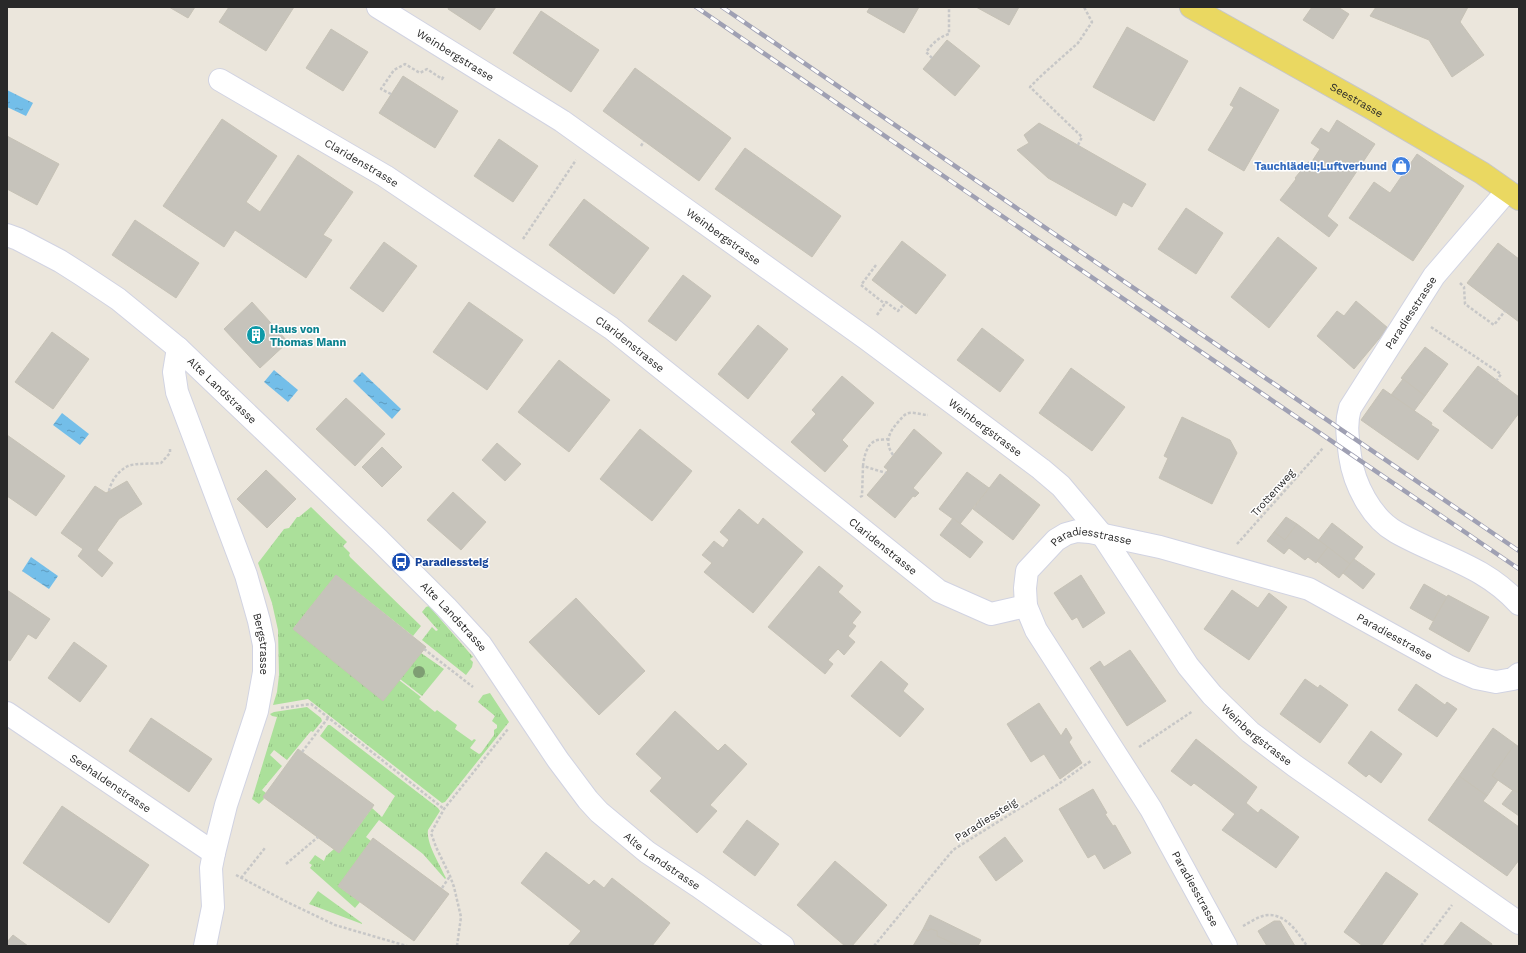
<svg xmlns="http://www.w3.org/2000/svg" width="1526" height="953" font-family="'Work Sans',sans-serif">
<defs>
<pattern id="grass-tufts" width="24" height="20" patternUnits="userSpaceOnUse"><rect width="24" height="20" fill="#abe09a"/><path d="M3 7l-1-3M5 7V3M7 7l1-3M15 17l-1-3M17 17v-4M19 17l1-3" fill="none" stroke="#93c085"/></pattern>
<pattern id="water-ripples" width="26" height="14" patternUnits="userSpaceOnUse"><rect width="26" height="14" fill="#73bee9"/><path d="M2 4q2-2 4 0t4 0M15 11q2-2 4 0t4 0" fill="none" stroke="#5e9abd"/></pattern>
</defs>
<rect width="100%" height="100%" fill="#ebe6dc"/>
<g fill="url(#grass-tufts)">
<polygon points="311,507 347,542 343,546 350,553 349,555 350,557 421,626 413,636 336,575 293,629 399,680 421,697 419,699 435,712 437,710 457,725 455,729 472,741 474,739 476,740 470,748 479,754 481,753 494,735 494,730 497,728 497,725 492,721 495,716 478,702 483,695 490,693 509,722 445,802 442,803 308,699 273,705 277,692 279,675 278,630 272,603 258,563 284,529 289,528 297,517 299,517"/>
<polygon points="429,606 473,657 470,659 473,662 472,667 466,675 422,640 432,627 436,631 438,630 422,612 426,607"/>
<polygon points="421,653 444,669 422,696 400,679"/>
<polygon points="307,707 321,718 322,721 313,732 311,731 287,760 274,750 270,755 282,766 262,790 266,793 263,797 264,799 259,804 252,799 277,717 272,716 270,714 274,712"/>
<path d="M328,725H330L438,808L440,811L428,830C426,843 440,865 446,878L445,879L423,854L379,820L366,837L371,841L338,886L360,902L355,908L310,868L312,865L309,863L315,855L324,861L326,856L334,849L339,853L372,808L382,817L395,796L320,736Z"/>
<polygon points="318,891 362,923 362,924 309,904"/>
</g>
<g fill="url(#water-ripples)">
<polygon points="7,90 33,103 26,116 7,107"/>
<polygon points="274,370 298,390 288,402 264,382"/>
<polygon points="362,372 401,409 392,419 353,381"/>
<polygon points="62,413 89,434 80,445 53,425"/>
<polygon points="31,557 58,576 49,589 22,571"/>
</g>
<g fill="#c6c3bb" stroke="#c6c2b6">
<polygon points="169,7 195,7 188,18"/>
<polygon points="229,7 294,7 266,51 219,22"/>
<polygon points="449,7 496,7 480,30 448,9"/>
<polygon points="870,7 919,7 904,33 867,12"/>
<polygon points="976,7 1019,7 1009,25"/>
<polygon points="1312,7 1338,7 1349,14 1333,39 1303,20"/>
<polygon points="1376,7 1411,8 1412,7 1468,7 1460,22 1484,55 1452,77 1429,40 1370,16"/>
<polygon points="541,11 599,50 571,92 513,53"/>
<polygon points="1127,27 1188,61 1154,121 1093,87"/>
<polygon points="331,29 368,52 343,91 306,68"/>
<polygon points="947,40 980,66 955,96 923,69"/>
<polygon points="635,68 731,138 699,181 603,111"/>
<polygon points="403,76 458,111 435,148 379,113"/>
<polygon points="1240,87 1279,110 1244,171 1208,150 1234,107 1230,105"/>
<polygon points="222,119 277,156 246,202 260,212 298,155 353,192 323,235 332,240 306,278 235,230 224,247 163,206"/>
<polygon points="1337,120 1375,144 1327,216 1338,225 1329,237 1280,200 1296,179 1295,178 1308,162 1311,163 1320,149 1311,143 1321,128 1329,133"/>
<polygon points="1039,123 1146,184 1132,207 1123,202 1116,216 1048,178 1017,150 1029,143 1024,135"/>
<polygon points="7,136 59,164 37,205 7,189"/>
<polygon points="499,139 538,166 513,202 474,176"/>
<polygon points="745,148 841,216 812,257 715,189"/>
<polygon points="1417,154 1464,186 1413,261 1349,218 1374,182 1390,193"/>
<polygon points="584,199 649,248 614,294 549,245"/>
<polygon points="1186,208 1223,233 1196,274 1158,249"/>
<polygon points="135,220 199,263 176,298 112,255"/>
<polygon points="1278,237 1317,268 1269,328 1231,297"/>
<polygon points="902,241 946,275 916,314 872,280"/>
<polygon points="384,242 417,266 383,312 350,288"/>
<polygon points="1498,243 1519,259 1519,322 1467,283"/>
<polygon points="683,275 711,296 676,341 648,321"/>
<polygon points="1356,301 1388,328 1354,369 1317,336 1337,311 1344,316"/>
<polygon points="252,302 288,342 260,368 224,329"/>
<polygon points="469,302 523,340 487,390 433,352"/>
<polygon points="758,325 788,349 748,399 718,374"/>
<polygon points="982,328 1024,360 1000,392 957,360"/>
<polygon points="52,332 89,359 53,409 15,382"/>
<polygon points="1425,347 1448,364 1425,396 1401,378"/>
<polygon points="559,360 610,400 569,452 518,412"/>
<polygon points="1478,366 1519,397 1519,413 1492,449 1443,411"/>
<polygon points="1071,368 1125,407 1092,451 1039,413"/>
<polygon points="842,376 874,403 842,440 848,446 825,472 791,442 816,414 812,410"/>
<polygon points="1403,379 1425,396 1414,411 1391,395"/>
<polygon points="1383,389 1432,423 1431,425 1439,430 1418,460 1361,420"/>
<polygon points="346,398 385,434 355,466 316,429"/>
<polygon points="1182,417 1230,440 1237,453 1212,504 1159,478 1168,458 1164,456"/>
<polygon points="640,429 692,471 652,521 600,479"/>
<polygon points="914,429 942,453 913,488 919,493 915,497 913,496 895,518 867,495 888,470 884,467"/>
<polygon points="7,435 65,476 36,516 7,496"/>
<polygon points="497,443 521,464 505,481 482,460"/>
<polygon points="382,447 402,467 382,487 362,467"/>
<polygon points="266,470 296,499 267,528 237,499"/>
<polygon points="967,472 989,488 960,524 939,509"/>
<polygon points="1000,474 1040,505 1013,540 973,509"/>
<polygon points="127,481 142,504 119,519 97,550 113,563 102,577 78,556 83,549 61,533 95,486 106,493"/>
<polygon points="453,492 486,522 461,550 427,520"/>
<polygon points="739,509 758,525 763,518 803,552 753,613 704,572 712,563 702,555 714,541 723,548 729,540 720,532"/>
<polygon points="1286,517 1297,524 1285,540 1274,532"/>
<polygon points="953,518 983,542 970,558 940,535"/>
<polygon points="1332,523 1363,547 1350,564 1318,541"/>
<polygon points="1297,524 1328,547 1316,563 1308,557 1305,560 1289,548 1284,554 1267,541 1274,532 1285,540"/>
<polygon points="1328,547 1350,564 1339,578 1317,561"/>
<polygon points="1354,559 1375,574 1363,589 1343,573"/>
<polygon points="819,566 843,586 838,592 861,612 852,623 856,626 848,636 855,642 844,655 838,649 828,660 833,664 825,674 768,627"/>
<polygon points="336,575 426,647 383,701 293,629"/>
<polygon points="1081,575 1105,613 1083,628 1077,617 1072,620 1054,593"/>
<polygon points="1424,584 1447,597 1433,621 1410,608"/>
<polygon points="7,590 50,619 36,639 28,634 10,661 7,659"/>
<polygon points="1232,590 1258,608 1269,593 1287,607 1249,660 1204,629"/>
<polygon points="1448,595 1489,617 1469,652 1429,629"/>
<polygon points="576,598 645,671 599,715 529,642"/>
<polygon points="74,642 107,666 80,702 48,678"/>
<polygon points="1130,650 1166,701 1127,726 1090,668 1100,661 1104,667"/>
<polygon points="881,661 908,684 903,691 924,709 900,737 851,696"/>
<polygon points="1305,679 1318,688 1320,685 1348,705 1320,743 1280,714"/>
<polygon points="1416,684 1445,705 1447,702 1457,709 1437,737 1398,710"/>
<polygon points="1039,703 1061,736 1066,728 1072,738 1069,742 1082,763 1060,779 1044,754 1031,762 1007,724"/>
<polygon points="675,711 718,751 725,744 747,764 710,805 717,811 697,833 650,791 662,778 636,754"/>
<polygon points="151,718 212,759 189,792 129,751"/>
<polygon points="1493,728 1515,744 1492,776 1498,780 1487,796 1459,776"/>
<polygon points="1371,731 1402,754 1381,783 1369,774 1366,777 1348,763"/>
<polygon points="1196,739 1257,787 1246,803 1258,813 1261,809 1299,837 1276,868 1222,830 1235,814 1194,783 1191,786 1171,771"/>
<polygon points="1515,744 1519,747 1518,794 1492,776"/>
<polygon points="298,749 374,805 339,853 263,797"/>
<polygon points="1459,776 1487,796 1483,801 1519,827 1519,860 1507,876 1428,820"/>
<polygon points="1093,789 1107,813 1105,814 1113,826 1115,825 1131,853 1104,869 1095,854 1088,858 1059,809"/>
<polygon points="1513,790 1519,793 1519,816 1502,804"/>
<polygon points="62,806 149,865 109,923 23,863"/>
<polygon points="747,820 779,844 755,876 723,852"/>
<polygon points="1005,837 1023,861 996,881 979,857"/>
<polygon points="373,838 449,894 414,941 338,886"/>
<polygon points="546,852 589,885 594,880 604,888 612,878 670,923 652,946 568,946 581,931 521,883"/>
<polygon points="835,861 887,905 852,946 845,946 797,905"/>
<polygon points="1386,872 1418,894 1381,946 1363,946 1344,932"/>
<polygon points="930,915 981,940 978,946 959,946 937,936 937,931 931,929 928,931 923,929"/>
<polygon points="1274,921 1280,921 1295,946 1267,946 1258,931"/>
<polygon points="1461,922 1492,944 1491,946 1443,946"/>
<polygon points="923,929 928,931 931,929 937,931 937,936 959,946 913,946"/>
<polygon points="13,935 28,946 7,946 7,942"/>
</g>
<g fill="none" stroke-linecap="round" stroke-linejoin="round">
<g stroke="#d1d3e2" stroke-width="24">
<g id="minor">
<path id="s1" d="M378,7L562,121L867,339L1041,469L1061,486L1103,536L1188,666L1212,695L1250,732L1295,766L1519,923"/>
<path id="s2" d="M220,80L385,176L611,328L939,591L991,614L1026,606"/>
<path d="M1507,191L1434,276L1350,408C1345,425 1348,439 1350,456C1354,484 1371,518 1396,532C1440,557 1484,565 1519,604"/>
<path id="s3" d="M178,348L174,372L177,392L246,575L259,621L264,645V672L257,711L226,805L214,853L211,868L213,907L205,946"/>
<path id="s4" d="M7,713L214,853"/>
<path id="s5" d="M1226,946L1151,809L1036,630L1026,606L1025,588L1027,571L1056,540L1066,534L1077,531L1090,532L1160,547L1309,589L1448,666L1476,678L1496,682L1513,679L1519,674"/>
</g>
</g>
<g stroke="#d1d3e2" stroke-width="24">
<g id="tertiary">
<path id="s6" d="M7,235L18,239L60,261L82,275L118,299L178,348L379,540L446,607L481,645L558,760L588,800L599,812L647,852L698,886L783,946"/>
</g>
</g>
<g stroke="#c7c7c7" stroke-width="24">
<g id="primary">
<path id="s7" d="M1191,7L1371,108L1482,173L1519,199"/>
</g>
</g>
<g stroke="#c7c7c7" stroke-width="2.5" stroke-dasharray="3 2" stroke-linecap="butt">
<path d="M932,58L926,52C933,43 939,37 949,34V7"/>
<polyline points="391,94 381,89 394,70 405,64 420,73 427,69 442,79 444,76"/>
<polyline points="1078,145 1082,137 1030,87 1042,75 1078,43 1092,22 1084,7"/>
<polyline points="641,146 644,141"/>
<polyline points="523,239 576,160"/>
<polyline points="876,265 861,285 885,304"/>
<polyline points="1460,283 1464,287 1465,304 1494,325 1505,311"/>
<polyline points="877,315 886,302 898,311 903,305"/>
<polyline points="1431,327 1501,374 1497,380"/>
<path d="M893,455C884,442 889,432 899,421C902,418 904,414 909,413C915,412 922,415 928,415"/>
<path d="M863,466C864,458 866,445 875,441C878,439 884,440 888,439"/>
<path d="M109,491C111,481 118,471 128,466C135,463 152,464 161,463L170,453V448"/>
<polyline points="860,497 862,496 863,466 886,473"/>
<polyline points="1237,544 1323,448"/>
<polyline points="424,649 473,687"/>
<polyline points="281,708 311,704 444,809"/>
<polyline points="1139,747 1193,711"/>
<polyline points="302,752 328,718"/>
<polyline points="286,864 318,837"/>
<polyline points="236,875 287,902 335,925 407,946"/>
<polyline points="241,878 265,848"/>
<polyline points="442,888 450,876"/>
<path d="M1243,926C1251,922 1260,915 1269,915C1287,915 1298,933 1307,946"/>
<polyline points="457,946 461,917 454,887 450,876 436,847 431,833 444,809 508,729"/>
<polyline points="874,946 953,850 1060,783 1092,760"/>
<polyline points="1421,946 1452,905"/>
</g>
<use href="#minor" stroke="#fff" stroke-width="22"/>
<use href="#tertiary" stroke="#fff" stroke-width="22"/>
<use href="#primary" stroke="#ead861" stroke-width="22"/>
<g stroke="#9fa0b3" stroke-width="4.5">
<g id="rail">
<polyline points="696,7 1519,569"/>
<polyline points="722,7 1519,551"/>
</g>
</g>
<use href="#rail" stroke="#fff" stroke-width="3" stroke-dasharray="9" stroke-linecap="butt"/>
</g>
<circle fill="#7e9e73" cx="419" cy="672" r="6"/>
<defs>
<g id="shop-disc" transform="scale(1)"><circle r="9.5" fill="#3f7fe0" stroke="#fff"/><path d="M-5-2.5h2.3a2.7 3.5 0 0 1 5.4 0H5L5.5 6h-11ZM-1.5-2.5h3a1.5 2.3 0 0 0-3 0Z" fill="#fff"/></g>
<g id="building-disc" transform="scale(1)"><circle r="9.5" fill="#0f9aa8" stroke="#fff"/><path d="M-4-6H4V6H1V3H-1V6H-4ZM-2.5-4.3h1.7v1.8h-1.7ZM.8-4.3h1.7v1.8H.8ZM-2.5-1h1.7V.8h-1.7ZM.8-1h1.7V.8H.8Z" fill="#fff"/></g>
<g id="bus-disc" transform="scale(1)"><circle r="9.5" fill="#1a4fb4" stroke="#fff"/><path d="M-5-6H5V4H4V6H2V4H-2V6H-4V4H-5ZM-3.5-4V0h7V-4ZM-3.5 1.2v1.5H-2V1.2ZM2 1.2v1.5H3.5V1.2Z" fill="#fff"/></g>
</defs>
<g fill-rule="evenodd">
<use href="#shop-disc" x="1401" y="166"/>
<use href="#building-disc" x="256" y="335"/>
<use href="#bus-disc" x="401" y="562"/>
</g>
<g text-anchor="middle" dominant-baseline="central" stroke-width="3" stroke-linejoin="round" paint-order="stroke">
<g font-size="11" fill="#292929" stroke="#fff">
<text stroke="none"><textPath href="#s1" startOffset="91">Weinbergstrasse</textPath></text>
<text stroke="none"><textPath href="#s7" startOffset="190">Seestrasse</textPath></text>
<text stroke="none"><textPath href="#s2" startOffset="164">Claridenstrasse</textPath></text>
<text stroke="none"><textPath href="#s1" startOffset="415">Weinbergstrasse</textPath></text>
<text transform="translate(1411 313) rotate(-57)">Paradiesstrasse</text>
<text stroke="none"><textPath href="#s2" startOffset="488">Claridenstrasse</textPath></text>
<text stroke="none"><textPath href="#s6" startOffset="267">Alte Landstrasse</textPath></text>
<text stroke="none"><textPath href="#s1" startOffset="739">Weinbergstrasse</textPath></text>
<text transform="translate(1273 493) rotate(-48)">Trottenweg</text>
<text stroke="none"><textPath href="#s5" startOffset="509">Paradiesstrasse</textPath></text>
<text stroke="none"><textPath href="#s2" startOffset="812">Claridenstrasse</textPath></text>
<text stroke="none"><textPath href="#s6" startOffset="591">Alte Landstrasse</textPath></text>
<text stroke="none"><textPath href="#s5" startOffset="833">Paradiesstrasse</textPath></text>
<text stroke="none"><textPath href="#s3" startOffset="311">Bergstrasse</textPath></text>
<text stroke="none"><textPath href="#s1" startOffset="1153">Weinbergstrasse</textPath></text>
<text stroke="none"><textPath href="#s4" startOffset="125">Seehaldenstrasse</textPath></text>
<text transform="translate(986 820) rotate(-32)">Paradiessteig</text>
<text stroke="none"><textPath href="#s6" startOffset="915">Alte Landstrasse</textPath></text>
<text transform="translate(1195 889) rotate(61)">Paradiesstrasse</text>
</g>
<g font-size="11" font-weight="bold" fill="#366cbe" stroke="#fff" text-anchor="end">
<text x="1387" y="166">Tauchlädeli;Luftverbund</text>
</g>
<g font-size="11" font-weight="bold" fill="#0d838f" stroke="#fff" text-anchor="start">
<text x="270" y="329">Haus von<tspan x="270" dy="13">Thomas Mann</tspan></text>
</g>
<g font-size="11" font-weight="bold" fill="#164399" stroke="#fff" text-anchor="start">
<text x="415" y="562">Paradiessteig</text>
</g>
</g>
<rect width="1526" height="953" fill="none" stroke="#292929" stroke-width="16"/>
</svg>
